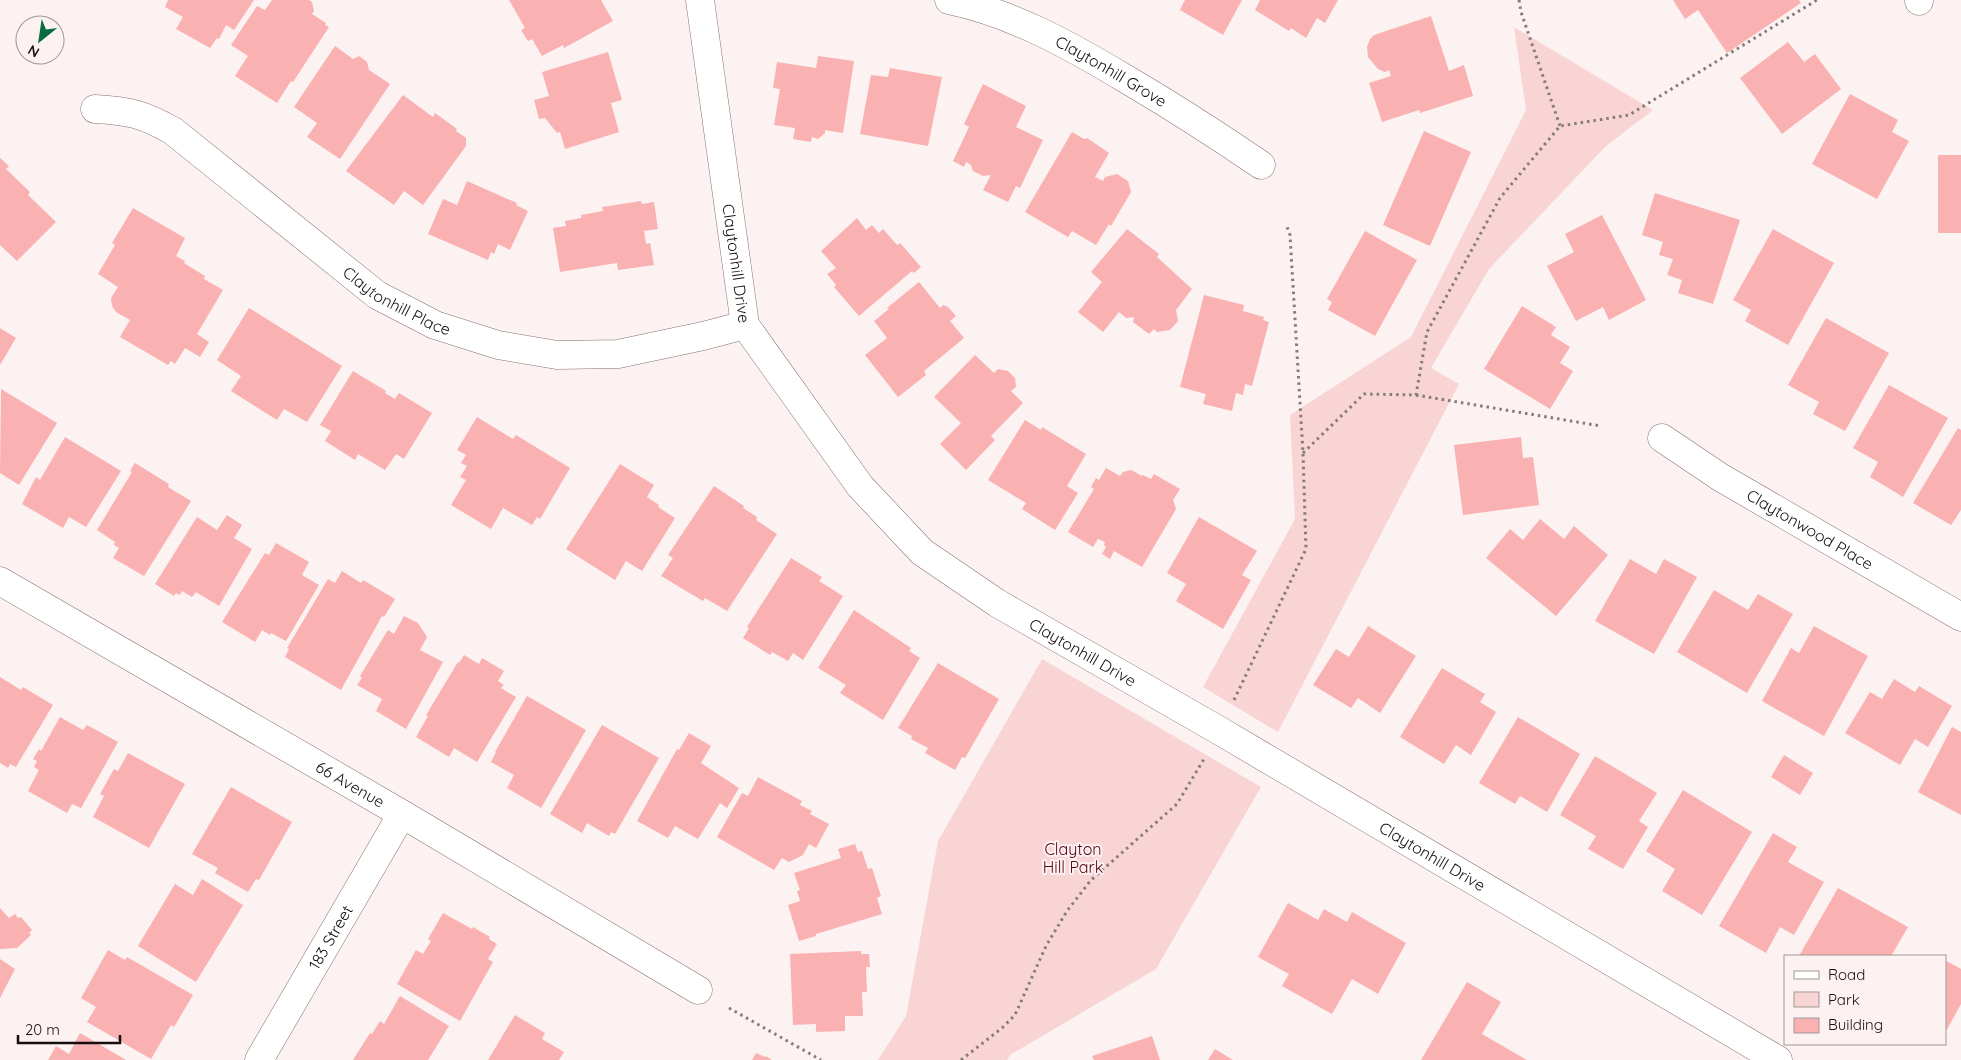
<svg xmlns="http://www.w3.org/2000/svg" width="1961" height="1060" font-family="Quicksand,sans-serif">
<rect width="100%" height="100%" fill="#fdf2f2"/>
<g fill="#f9d4d4">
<polygon points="1514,27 1653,110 1605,147 1489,269 1431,368 1459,384 1278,732 1203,687 1295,519 1290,415 1411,337 1526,110"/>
<polygon points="1042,659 1261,787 1156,969 1010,1055 1007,1060 878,1060 906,1016 938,841"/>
</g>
<g fill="#fab1b2">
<polygon points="168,0 254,0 234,30 226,25 219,39 217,38 210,48 176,29 183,17 165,7"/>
<polygon points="272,0 309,0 312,2 314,11 312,14 326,23 325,25 329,27 293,82 291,81 277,103 235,76 248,56 231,45 257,6 265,10"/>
<polygon points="509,0 601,0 613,21 564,48 563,45 542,56 532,39 528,41 521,30 525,28"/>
<polygon points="1185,0 1242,0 1223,35 1180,10"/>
<polygon points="1260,0 1338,0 1325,23 1317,18 1306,38 1291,28 1289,31 1255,10"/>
<polygon points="1673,0 1799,0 1801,3 1727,53 1698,10 1685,19"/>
<polygon points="1431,16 1449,71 1464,65 1473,96 1420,113 1419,110 1382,122 1369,83 1391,76 1389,70 1385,72 1378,69 1368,57 1367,47 1370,39 1374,35"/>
<polygon points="1788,42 1804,62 1815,54 1841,89 1782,134 1740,78"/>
<polygon points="335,46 353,59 359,56 367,62 369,70 390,84 340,159 307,137 317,123 294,107"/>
<polygon points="608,52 622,100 611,103 619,132 565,149 560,132 557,133 545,118 539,119 534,100 549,96 542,72"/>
<polygon points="818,56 854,61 843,133 825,130 825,133 818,139 812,137 811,142 793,139 795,128 774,125 780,89 773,88 777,62 816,68"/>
<polygon points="890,68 942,77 928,146 860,134 871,75 888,77"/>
<polygon points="983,84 1026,106 1016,127 1043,140 1020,188 1016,186 1008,202 983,190 991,175 983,176 973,171 971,165 966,162 964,167 953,161 969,127 964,124"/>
<polygon points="1850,94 1898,120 1892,132 1909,141 1877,199 1812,164"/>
<polygon points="403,95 433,117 435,113 457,129 456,131 466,138 466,146 423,205 404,191 394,205 346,171"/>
<polygon points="1424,131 1471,152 1430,246 1383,225"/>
<polygon points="1072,132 1084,139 1087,138 1109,153 1095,177 1103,181 1105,177 1117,174 1128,181 1131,192 1111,226 1109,224 1096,245 1072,231 1068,237 1025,212"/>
<rect x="1938" y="155" width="23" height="78"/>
<polygon points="0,158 9,166 6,169 30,192 28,195 56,222 17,261 0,245"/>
<polygon points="467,181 517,203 516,205 528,211 510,250 498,244 494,254 491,252 488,260 428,234 443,199 457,205"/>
<polygon points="1655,193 1740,220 1713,304 1678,293 1682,280 1667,275 1673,259 1659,255 1663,242 1642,235"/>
<polygon points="641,201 642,204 654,202 658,229 644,231 646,244 650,243 654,265 618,270 617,263 560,272 553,228 566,226 565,221 581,218 581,215 603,211 602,207"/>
<polygon points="133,208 185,238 176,256 185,261 184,263 205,276 204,279 223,290 197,334 209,342 200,357 185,348 175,364 171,361 168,365 120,337 130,320 116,312 112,306 111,298 118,287 98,274 115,245 112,243"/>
<polygon points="1602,215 1646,300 1609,320 1603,307 1576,321 1547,266 1574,252 1565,234"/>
<polygon points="857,218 866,230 872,225 879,233 883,229 897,245 900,243 921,267 914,273 912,271 859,316 834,287 836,285 827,274 836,268 821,251"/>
<polygon points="1127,229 1159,254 1157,257 1192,289 1176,310 1178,321 1170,330 1157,332 1154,329 1149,334 1133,322 1134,317 1126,318 1119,312 1103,332 1078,312 1102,282 1091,272"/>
<polygon points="1773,229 1834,263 1788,345 1745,321 1751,310 1733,300"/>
<polygon points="1365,231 1417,260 1375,336 1328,310 1332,302 1327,299"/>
<polygon points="919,282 940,308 943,305 948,307 956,316 950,321 964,338 924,371 926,375 898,397 865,355 887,338 874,321 889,309 887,308"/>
<polygon points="1204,295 1244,305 1243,311 1264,317 1263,320 1269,322 1252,386 1245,384 1243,395 1236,393 1232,411 1203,404 1206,394 1180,387"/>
<polygon points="1522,306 1556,327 1551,335 1570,347 1560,363 1573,371 1550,409 1484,369"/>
<polygon points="249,308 342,366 307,422 284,409 277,420 231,391 241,376 217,360"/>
<polygon points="1826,318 1889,353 1845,431 1813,414 1819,402 1788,385"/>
<polygon points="0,328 16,338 0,365"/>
<polygon points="975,355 994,373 998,369 1008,371 1015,378 1016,387 1011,391 1023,403 991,436 995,440 966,470 940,444 961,423 934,397"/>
<polygon points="353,371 386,391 385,393 395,399 399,393 432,413 404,459 396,454 385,470 358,454 355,460 325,441 331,431 320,425"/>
<polygon points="1889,385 1948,418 1903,497 1870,477 1878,462 1853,448"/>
<polygon points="1,389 57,423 19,485 0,473"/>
<polygon points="477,417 513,439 516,435 570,468 540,519 537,517 532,525 503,508 491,529 451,505 466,480 460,477 467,466 461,463 466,455 457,450"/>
<polygon points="1025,420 1041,430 1042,427 1086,454 1067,486 1078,493 1055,530 1022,509 1026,503 988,480"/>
<polygon points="1958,428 1961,430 1961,510 1951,525 1913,503"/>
<polygon points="65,437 121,471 86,527 69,517 63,528 22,504 36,477 40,480"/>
<polygon points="1521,437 1523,458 1533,457 1539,505 1463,515 1454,445"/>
<polygon points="135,463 169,484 168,487 191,501 144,576 113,558 119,548 114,545 115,542 97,530 132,472 130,471"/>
<polygon points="620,464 654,485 647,497 659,505 658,507 675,518 642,571 626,561 615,580 566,549"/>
<polygon points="1106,468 1120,476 1123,472 1131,470 1142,476 1143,475 1151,479 1154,474 1180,489 1173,500 1176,509 1142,567 1114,551 1110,559 1102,554 1106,547 1104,545 1105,542 1098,539 1093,547 1068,532 1094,489 1091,487 1096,478 1099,480"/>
<polygon points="714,486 744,506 743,508 757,517 756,520 777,534 727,611 705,598 703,601 661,576 673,558 668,555"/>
<polygon points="227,515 242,525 234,538 252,549 219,606 196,592 192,597 182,591 180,595 176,593 174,596 155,584 197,517 217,530"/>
<polygon points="1199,517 1257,551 1242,575 1251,580 1223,629 1176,601 1186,584 1167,573"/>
<polygon points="1540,519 1564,539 1574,526 1608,555 1556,616 1486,558 1510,529 1523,540"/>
<polygon points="276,543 309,562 302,575 319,585 286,641 271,633 270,635 262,630 255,642 222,622 265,553 269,555"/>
<polygon points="791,558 822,577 819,581 843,596 803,660 793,653 788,661 772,652 770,655 743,638 749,628 747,627"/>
<polygon points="1630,559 1656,574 1664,559 1697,577 1654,654 1595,621"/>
<polygon points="342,571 361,583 363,580 395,599 384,617 382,616 341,690 285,657 289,649 287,648 328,579 335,583"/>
<polygon points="1714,590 1748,610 1758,594 1793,614 1747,693 1677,652"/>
<polygon points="854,610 911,648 909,651 920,658 883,720 840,693 846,685 818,668"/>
<polygon points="404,616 418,623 427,637 420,650 443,662 406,729 376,711 382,699 357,685 362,678 360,676 388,630 394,634"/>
<polygon points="1368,626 1416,656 1380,713 1358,698 1351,708 1313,685 1336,649 1349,657"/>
<polygon points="1814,626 1868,656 1824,736 1762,701 1791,648 1799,653"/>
<polygon points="464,655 479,664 482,658 504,671 498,681 504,685 501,688 516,697 477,762 454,748 449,757 416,737 428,716 426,715 458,662 459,663"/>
<polygon points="938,663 999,699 965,758 962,757 955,770 925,753 928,748 911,739 912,736 898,728"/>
<polygon points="1442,668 1485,694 1480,702 1496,712 1471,755 1456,745 1444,764 1400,737"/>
<polygon points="0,677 21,690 23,687 53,705 16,767 10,764 8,768 0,763"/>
<polygon points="1894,679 1915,692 1919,686 1952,706 1928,747 1915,739 1900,765 1845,733 1870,692 1882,699"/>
<polygon points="527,696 586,730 541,808 507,788 514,775 491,762 496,752 495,752"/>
<polygon points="60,717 83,730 87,725 118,742 81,808 72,804 67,813 28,791 39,770 34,767 37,761 33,759 39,749 41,751"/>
<polygon points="1518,717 1580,754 1547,812 1520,796 1515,804 1479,783"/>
<polygon points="602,725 659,758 615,834 611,832 609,836 587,823 582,833 550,814"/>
<polygon points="1952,727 1961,732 1961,815 1918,792"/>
<polygon points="689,733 711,746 701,763 739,788 727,808 720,803 698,839 675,826 668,838 637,821 677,749 679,750"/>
<polygon points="128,753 185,784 149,848 93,817 104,796 100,794 114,769 118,771"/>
<polygon points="1784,755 1813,773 1800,795 1771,777"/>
<polygon points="1595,756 1657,793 1639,821 1648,827 1623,869 1588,849 1596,836 1560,815"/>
<polygon points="758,777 802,801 800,805 812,811 810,814 829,824 816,848 809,844 803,855 789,862 782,858 774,870 717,837 742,793 748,796"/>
<polygon points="231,787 292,822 259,880 256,879 248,892 215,873 218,868 192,854"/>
<polygon points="1683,790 1752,832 1702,915 1662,891 1675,869 1646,851"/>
<polygon points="1773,833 1797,847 1788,862 1824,882 1794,935 1780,927 1766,953 1719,926"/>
<polygon points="855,844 858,852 862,851 868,869 872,868 881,896 877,898 882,914 816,934 816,936 799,941 788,905 800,901 797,891 800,890 794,873 841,858 838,849"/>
<polygon points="202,879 243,905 196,982 138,946 175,884 193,895"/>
<polygon points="1838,888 1908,927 1891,956 1799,956"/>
<polygon points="1288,903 1318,920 1324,909 1347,922 1352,912 1406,943 1378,994 1352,979 1332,1014 1282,986 1289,974 1258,957"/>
<polygon points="0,908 9,918 15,914 18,918 21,917 32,930 29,933 31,935 17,948 0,949"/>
<polygon points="443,913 472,929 473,927 490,937 489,939 497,944 488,959 493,962 460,1021 397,984 416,950 423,954 431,941 428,939"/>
<polygon points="108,950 125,960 127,957 193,995 174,1027 171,1025 151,1059 87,1022 96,1007 81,998"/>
<polygon points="861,951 861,954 869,954 870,967 866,967 867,992 862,992 863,1016 845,1016 845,1031 816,1032 816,1024 793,1025 790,954"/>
<polygon points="0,959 15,969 0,998"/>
<polygon points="1945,960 1961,969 1961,1004 1945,1033"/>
<polygon points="1467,982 1501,1002 1482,1034 1527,1060 1421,1060"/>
<polygon points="400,996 449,1026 428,1060 353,1060 370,1033 372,1034 380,1021 384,1024"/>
<polygon points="515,1015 545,1033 542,1039 564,1052 559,1060 488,1060"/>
<polygon points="80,1033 126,1060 48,1060 56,1046 69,1054"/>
<polygon points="1152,1036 1160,1060 1094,1060 1092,1056"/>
<polygon points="1215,1049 1233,1060 1208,1060"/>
<polygon points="756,1053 765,1057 766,1056 772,1060 752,1060"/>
</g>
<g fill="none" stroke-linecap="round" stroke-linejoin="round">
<g stroke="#887171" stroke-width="29">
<g id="street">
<path id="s1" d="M700,0L745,325L860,486L922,552L997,603L1220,731L1778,1060"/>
<path id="s2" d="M949,0C1012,13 1071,46 1126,79C1172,106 1217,135 1261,165"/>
<polyline points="1919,1 1919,0"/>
<path id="s3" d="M95,109C130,111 143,114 173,131L377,295L435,325L498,345L557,355L618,354L703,336L745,325"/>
<path id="s4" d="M1662,438L1720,477L1961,617"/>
<path id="s5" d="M0,581L402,814L698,990"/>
<path id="s6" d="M259,1060L402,814"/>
</g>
</g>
<g stroke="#847b7b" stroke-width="3" stroke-dasharray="2.5 4" stroke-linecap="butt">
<polyline points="1519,0 1521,12 1560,126"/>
<polyline points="1416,395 1601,426"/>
<polyline points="1303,453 1364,394 1416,395 1427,332 1500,198 1560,126 1629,115 1817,0"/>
<polyline points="1234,700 1306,549 1303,453 1290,235 1286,224"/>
<polyline points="729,1008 821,1060"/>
<polyline points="961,1060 1002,1028 1015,1015 1046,946 1067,911 1091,880 1177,804 1204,759"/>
</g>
<use href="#street" stroke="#fff" stroke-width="28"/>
</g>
<g text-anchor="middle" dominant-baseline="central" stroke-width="4" stroke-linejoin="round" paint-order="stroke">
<g font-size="16" fill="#160e0e" stroke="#fdf2f2">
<text stroke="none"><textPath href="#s2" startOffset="178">Claytonhill Grove</textPath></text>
<text stroke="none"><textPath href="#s1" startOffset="266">Claytonhill Drive</textPath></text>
<text stroke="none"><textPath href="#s3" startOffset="364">Claytonhill Place</textPath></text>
<text stroke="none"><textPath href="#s4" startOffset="174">Claytonwood Place</textPath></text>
<text stroke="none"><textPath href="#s1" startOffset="806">Claytonhill Drive</textPath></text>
<text stroke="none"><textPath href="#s5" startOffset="405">66 Avenue</textPath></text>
<text stroke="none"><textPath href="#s1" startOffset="1211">Claytonhill Drive</textPath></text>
<text stroke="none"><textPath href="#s6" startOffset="142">183 Street</textPath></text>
</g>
<g font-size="16" fill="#590215" stroke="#fdf2f2">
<text x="1073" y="849">Clayton<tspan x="1073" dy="18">Hill Park</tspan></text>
</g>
</g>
<rect x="1784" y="955" width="162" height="90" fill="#fdf2f2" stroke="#a19797"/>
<rect x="1794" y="971" width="25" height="8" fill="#ffffff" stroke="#a19797"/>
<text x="1828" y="980" font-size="15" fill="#160e0e">Road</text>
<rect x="1794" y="992" width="25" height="15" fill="#f9d4d4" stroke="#a19797"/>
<text x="1828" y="1005" font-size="15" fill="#160e0e">Park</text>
<rect x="1794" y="1018" width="25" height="15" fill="#fab1b2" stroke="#a19797"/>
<text x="1828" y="1030" font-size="15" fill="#160e0e">Building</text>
<g transform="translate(40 40) rotate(210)"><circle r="24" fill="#fdf2f2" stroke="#a19797"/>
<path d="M0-4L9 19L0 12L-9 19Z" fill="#086a3e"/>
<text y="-8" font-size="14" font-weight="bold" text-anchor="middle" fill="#160e0e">N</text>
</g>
<path d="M18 1035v8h102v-8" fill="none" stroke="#160e0e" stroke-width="2.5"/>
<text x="25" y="1035" font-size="15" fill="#160e0e" stroke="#fdf2f2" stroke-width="4" paint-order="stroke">20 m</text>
</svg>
